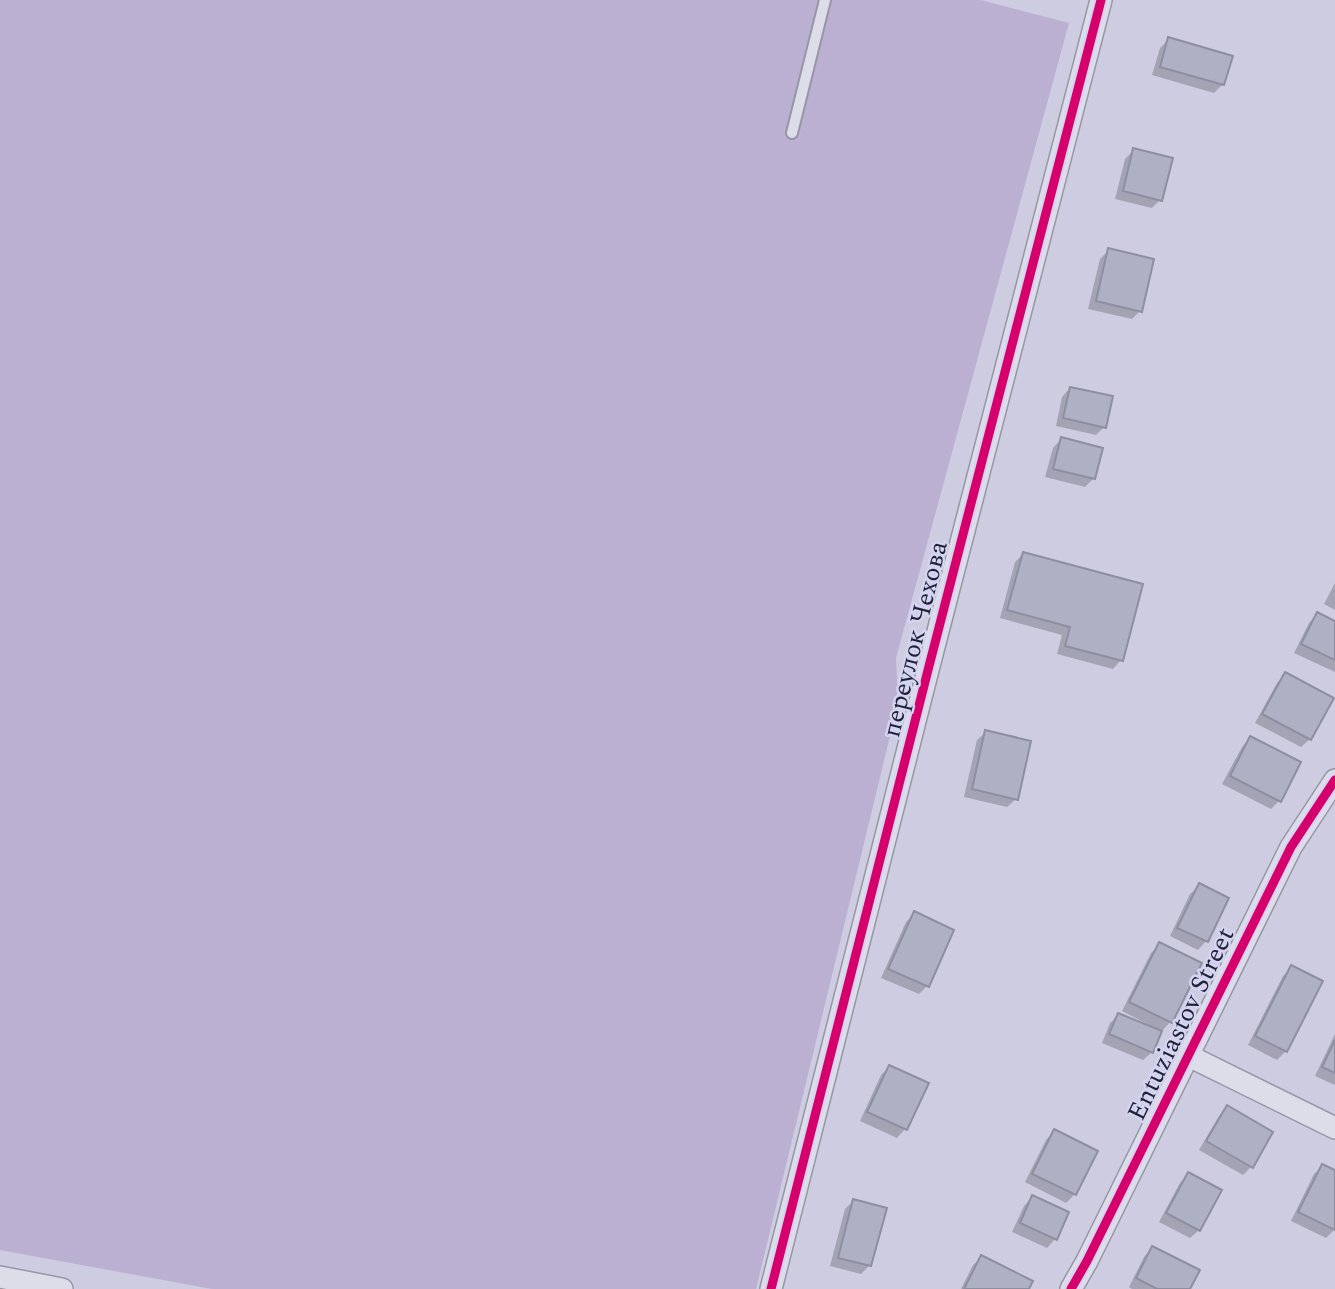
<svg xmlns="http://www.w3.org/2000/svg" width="1335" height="1289" font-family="Spectral,serif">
<rect width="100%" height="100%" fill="#cdcce1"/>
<polygon fill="#bbb0d2" points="0,0 981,0 1069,23 896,658 898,703 756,1289 212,1289 0,1250"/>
<g fill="#0003">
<polygon points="1169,39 1223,84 1214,93 1152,75 1160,48"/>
<polygon points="1134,150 1160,200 1152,208 1115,199 1125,159"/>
<polygon points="1109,250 1140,311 1132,319 1088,309 1100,259"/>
<polygon points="1070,388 1104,427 1096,435 1056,426 1062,397"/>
<polygon points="1061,439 1094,478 1085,487 1045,477 1053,448"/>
<polygon points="1023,554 1121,660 1113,669 1057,654 1062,635 1000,618 1015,562"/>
<polygon points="1335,583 1335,610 1324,604"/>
<polygon points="1317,614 1335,623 1335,672 1294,653 1309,623"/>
<polygon points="1285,674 1310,739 1301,747 1255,723 1277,683"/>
<polygon points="986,732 1016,799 1007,807 964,797 977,740"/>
<polygon points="1250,738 1279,801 1271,809 1222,784 1242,747"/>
<polygon points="1199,886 1227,899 1206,941 1198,950 1170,936 1190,894"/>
<polygon points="915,913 927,986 919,994 881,978 906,922"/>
<polygon points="1160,945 1199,964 1170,1022 1162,1031 1160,1030 1152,1052 1143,1060 1102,1043 1110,1023 1119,1015 1148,1027 1149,1025 1122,1011 1151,953"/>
<polygon points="1292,967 1286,1051 1277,1060 1248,1045 1283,976"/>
<polygon points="1335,1034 1335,1085 1315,1076"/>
<polygon points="889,1067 905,1129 897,1138 860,1121 881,1075"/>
<polygon points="1227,1107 1252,1166 1243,1175 1199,1150 1219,1116"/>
<polygon points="1054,1131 1075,1194 1066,1203 1025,1182 1046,1140"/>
<polygon points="1323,1166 1335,1172 1335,1229 1326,1238 1291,1221 1314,1174"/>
<polygon points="1188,1174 1199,1230 1190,1238 1159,1222 1180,1183"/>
<polygon points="1033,1197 1067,1213 1055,1239 1047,1248 1012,1232 1024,1206"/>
<polygon points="853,1201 870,1265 861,1274 830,1266 845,1209"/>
<polygon points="1152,1248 1188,1289 1132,1289 1129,1287 1144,1257"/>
<polygon points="982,1257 1027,1289 961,1289 973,1265"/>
</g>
<g fill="#aeb0c4" stroke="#8d8fa0" stroke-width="2">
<polygon points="1168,37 1233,56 1224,85 1160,67"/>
<polygon points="1133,148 1173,158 1162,201 1123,191"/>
<polygon points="1108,248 1154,259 1142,312 1096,301"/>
<polygon points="1070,387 1113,396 1106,428 1063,418"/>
<polygon points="1061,437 1103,448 1095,479 1053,469"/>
<polygon points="1023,552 1143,584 1123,661 1065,646 1070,627 1007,610"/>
<polygon points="1317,612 1335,621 1335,660 1301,644"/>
<polygon points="1285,672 1334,698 1311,740 1262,714"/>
<polygon points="985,730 1031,741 1018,800 972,789"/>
<polygon points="1250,736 1301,762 1281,802 1230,776"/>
<polygon points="1199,883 1229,898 1208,942 1177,928"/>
<polygon points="914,911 954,930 929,987 888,969"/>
<polygon points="1159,942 1202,963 1172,1023 1129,1002"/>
<polygon points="1291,965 1323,981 1287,1052 1255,1036"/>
<polygon points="1118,1013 1162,1031 1153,1053 1109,1034"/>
<polygon points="1335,1040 1335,1073 1322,1067"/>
<polygon points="889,1065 929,1083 907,1130 867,1112"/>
<polygon points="1227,1105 1273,1132 1253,1168 1206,1141"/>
<polygon points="1054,1129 1098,1151 1076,1195 1032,1174"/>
<polygon points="1322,1164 1335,1170 1335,1230 1298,1212"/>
<polygon points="1188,1172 1222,1190 1200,1231 1166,1213"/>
<polygon points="1032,1195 1069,1212 1057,1240 1020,1223"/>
<polygon points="853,1199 887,1208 871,1266 838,1258"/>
<polygon points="1152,1246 1200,1270 1190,1289 1157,1289 1136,1278"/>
<polygon points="981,1255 1033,1281 1029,1289 964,1289"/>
</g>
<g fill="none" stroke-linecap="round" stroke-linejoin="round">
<g stroke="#9596a6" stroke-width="14">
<polyline id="service" points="792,133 825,0"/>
</g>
<g stroke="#9596a6" stroke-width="24">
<g id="minor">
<polyline points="1189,1056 1335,1128"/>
<polyline points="0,1277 62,1289"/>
<polyline points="771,1289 928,670 1101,0"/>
<polyline points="1071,1289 1087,1261 1291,847 1335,780"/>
</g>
</g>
<use href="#service" stroke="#dddde9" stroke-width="10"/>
<use href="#minor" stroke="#dddde9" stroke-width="21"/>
<g stroke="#d4d3f1" stroke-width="13">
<g id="cycleway">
<polyline points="771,1289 928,670 1101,0"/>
<polyline points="1071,1289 1087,1261 1291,847 1335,780"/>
</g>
</g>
<use href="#cycleway" stroke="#d6006c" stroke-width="9"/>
</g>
<g text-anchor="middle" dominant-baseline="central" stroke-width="5" stroke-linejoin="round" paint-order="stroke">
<g font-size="26" fill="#1f2233" stroke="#d4d3f1">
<text transform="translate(915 639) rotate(-76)">переулок Чехова</text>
<text transform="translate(1181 1024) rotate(-64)">Entuziastov Street</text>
</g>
</g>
</svg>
